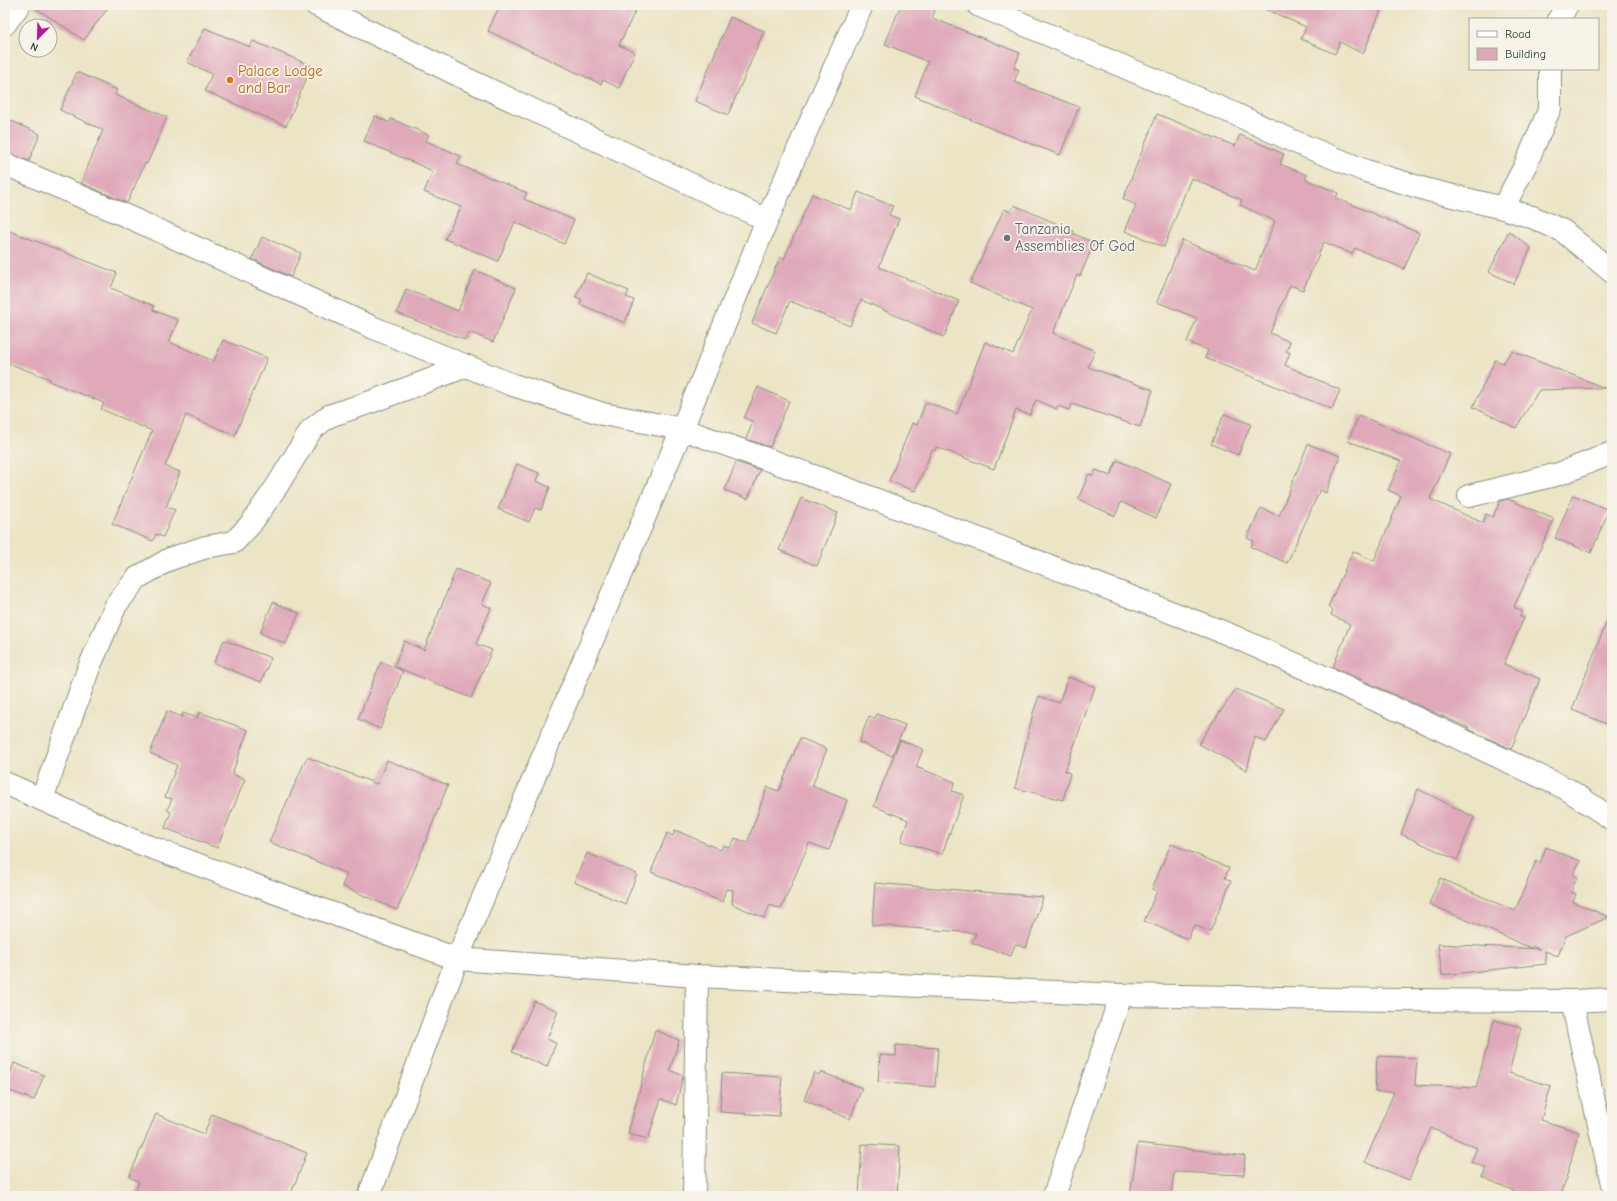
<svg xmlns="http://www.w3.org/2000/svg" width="1617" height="1201" font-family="'Comic Neue',sans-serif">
<rect width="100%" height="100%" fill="#f7f3e8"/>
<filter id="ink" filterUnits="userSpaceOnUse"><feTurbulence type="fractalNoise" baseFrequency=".025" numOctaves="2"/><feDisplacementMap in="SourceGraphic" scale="8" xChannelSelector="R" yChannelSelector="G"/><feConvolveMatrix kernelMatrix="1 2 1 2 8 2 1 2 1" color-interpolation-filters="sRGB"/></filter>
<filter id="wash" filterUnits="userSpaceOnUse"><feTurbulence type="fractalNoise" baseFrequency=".012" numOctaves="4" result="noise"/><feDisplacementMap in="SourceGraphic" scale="16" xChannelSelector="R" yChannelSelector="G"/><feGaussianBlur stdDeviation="0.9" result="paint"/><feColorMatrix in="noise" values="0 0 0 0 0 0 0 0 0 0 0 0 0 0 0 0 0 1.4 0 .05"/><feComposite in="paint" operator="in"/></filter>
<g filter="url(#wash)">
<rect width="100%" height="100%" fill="#ebe4c5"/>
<g id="blocks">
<g fill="#dfa9ba">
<polygon points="31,5 110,5 84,40"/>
<polygon points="500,5 638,5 619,45 635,52 619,88 603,80 601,84 488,31"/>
<polygon points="901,5 937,5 932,18 1020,53 1014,68 1019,70 1014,82 1079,107 1060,155 988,127 915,96 928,62 885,44"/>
<polygon points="1256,5 1383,5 1363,54 1340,42 1335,54 1301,39 1306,27"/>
<polygon points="730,17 764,31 728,115 695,101"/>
<polygon points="205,28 250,47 253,41 312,66 286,126 205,91 212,74 187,62"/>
<polygon points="77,72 117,90 115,95 167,117 147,164 145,163 127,203 81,183 103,130 60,110"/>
<polygon points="1157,114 1235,146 1240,135 1284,154 1280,164 1307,175 1305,179 1338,193 1336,198 1419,233 1404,269 1355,248 1352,254 1324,242 1303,290 1290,285 1270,333 1290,342 1286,351 1290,353 1285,365 1340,390 1332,409 1205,358 1208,350 1187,342 1197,318 1157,302 1182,240 1255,271 1275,221 1240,205 1242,200 1191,178 1164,247 1125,231 1136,205 1123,199"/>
<polygon points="375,116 390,123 391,119 429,135 426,141 461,156 457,164 527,193 524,199 574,220 564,244 515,222 498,261 445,239 461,207 424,192 433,171 364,141"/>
<polygon points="5,118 40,134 29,161 5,152"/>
<polygon points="858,192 893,206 889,215 899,219 879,267 959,301 944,337 861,300 850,326 790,301 776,333 752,323 780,257 784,259 812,194 851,210"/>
<polygon points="1014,205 1073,231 1072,233 1094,243 1080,276 1077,275 1053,333 1095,351 1088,367 1153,390 1140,427 1072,404 1069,410 1058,406 1057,409 1036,400 1030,415 1016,410 994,469 936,447 935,451 932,450 915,491 889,481 912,423 917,425 926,402 957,414 985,342 1013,354 1032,310 970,283 1004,209 1011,212"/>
<polygon points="5,229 117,273 111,288 154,306 153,310 178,320 169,342 214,361 223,340 267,358 235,435 186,415 165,466 180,472 166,507 175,510 163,537 156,534 153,541 112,524 152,431 101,409 104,403 49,381 50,379 5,362"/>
<polygon points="1509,231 1531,248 1514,284 1489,272"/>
<polygon points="262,237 301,253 291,277 252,259"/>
<polygon points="475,270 516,288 493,342 469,332 465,340 397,313 406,289 458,311"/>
<polygon points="587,273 629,291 626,297 634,300 625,323 580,304 582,300 576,297"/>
<polygon points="1512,351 1605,388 1539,390 1516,428 1473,407 1495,360 1503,363"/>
<polygon points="758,387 789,401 770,447 746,439 753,422 744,418"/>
<polygon points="1224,414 1251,424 1238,455 1211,444"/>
<polygon points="1359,415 1450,454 1430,499 1483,523 1486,514 1493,517 1500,501 1508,499 1554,519 1514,607 1522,611 1520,616 1524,618 1504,664 1540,679 1511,749 1468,729 1469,728 1333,667 1350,624 1331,615 1333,610 1328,607 1353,551 1374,561 1401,496 1388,490 1401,461 1348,441"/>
<polygon points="1308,444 1340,456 1326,493 1320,490 1287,563 1251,547 1254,541 1247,538 1261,508 1279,516"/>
<polygon points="1117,460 1171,484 1156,518 1121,502 1115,516 1078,499 1089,474 1093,476 1096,470 1110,476"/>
<polygon points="736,462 760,470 748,499 725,490"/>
<polygon points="517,464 539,473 536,481 550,487 541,510 535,508 529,522 498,509"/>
<polygon points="1573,495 1609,510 1591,553 1555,538"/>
<polygon points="801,498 838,513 817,566 779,550"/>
<polygon points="456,569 491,583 482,604 491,608 476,644 492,650 471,698 394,666 404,641 424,650"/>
<polygon points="273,602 299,613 286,644 260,633"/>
<polygon points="1610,613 1612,613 1612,726 1572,710"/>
<polygon points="224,640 271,658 261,682 214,663"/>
<polygon points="381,662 403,671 380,729 358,719"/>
<polygon points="1068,677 1095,687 1065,771 1070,773 1063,800 1015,788 1033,713 1039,696 1059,703"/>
<polygon points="1236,689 1284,709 1266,742 1255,737 1247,770 1199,744 1210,726"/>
<polygon points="167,711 182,717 183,713 197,718 199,712 248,730 232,774 245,779 217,848 165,828 171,812 167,810 172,799 165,797 177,765 150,753"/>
<polygon points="877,714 905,725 892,756 859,742 869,716 875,718"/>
<polygon points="800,738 827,749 812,786 847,800 829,850 809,843 781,909 770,905 764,918 732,904 733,890 726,889 722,902 651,872 667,833 673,836 675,830 721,850 723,845 730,848 735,838 747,843 767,787 779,791"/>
<polygon points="900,740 923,749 916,767 955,782 952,791 964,795 942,854 901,841 908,820 874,806"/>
<polygon points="307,757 377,784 387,760 448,785 409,883 397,910 342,886 347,874 269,842"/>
<polygon points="1418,789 1474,817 1457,860 1401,834"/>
<polygon points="1171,844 1229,868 1225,878 1231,881 1210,932 1194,925 1188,939 1144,921 1157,891 1152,889"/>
<polygon points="1546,847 1580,861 1573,875 1577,877 1571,892 1576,894 1573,902 1609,917 1566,936 1558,956 1545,951 1546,964 1442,975 1438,944 1540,949 1532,946 1531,948 1429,904 1440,878 1515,911 1536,861 1540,863"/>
<polygon points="587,853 637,874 625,904 574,882"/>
<polygon points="875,883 1043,897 1026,948 1015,944 1011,956 972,943 976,933 872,925"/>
<polygon points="534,1001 558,1011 547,1039 556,1043 547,1067 512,1052"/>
<polygon points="1494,1020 1521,1027 1509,1073 1551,1086 1541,1120 1579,1132 1561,1196 1526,1196 1482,1177 1486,1168 1471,1162 1477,1148 1431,1128 1409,1180 1365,1162 1394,1092 1375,1092 1377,1056 1417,1058 1415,1085 1476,1088"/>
<polygon points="655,1030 679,1040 670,1070 683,1076 676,1105 661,1099 648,1139 628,1134"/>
<polygon points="896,1045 938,1048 935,1087 878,1082 880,1055 896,1056"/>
<polygon points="14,1063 44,1075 34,1100 5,1089"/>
<polygon points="814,1072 819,1075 821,1072 862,1088 850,1119 804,1100"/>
<polygon points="722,1073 782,1077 779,1116 720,1112"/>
<polygon points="156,1114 204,1134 212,1114 307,1153 290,1196 134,1196 139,1182 129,1177"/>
<polygon points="1138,1143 1245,1156 1244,1175 1174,1172 1171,1196 1130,1196"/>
<polygon points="862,1144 900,1146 897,1196 859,1196"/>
</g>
</g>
</g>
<g filter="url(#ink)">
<use href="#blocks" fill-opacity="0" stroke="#85907c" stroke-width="1"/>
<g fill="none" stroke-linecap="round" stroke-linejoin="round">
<g stroke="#85907c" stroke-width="24">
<g id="minor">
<polyline points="316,5 454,73 767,220"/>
<polyline points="978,5 1235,114 1295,142 1366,171 1428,190 1503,208 1532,217 1563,231 1612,272"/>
<polyline points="1559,19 1567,5"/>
<polyline points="5,24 19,5"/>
<polyline points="5,164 124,215 374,328 510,384 603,414 682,429 822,479 1228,634 1418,719 1567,789 1612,819"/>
<polyline points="1503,208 1526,164 1550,108 1550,69"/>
<polyline points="1469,496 1559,474 1612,453"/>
<polyline points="5,783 139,843 457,959 697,976 1121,995 1394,1000 1572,1001 1612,999"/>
<polyline points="42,799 88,670 116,605 137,578 170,559 206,547 234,542 250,525 277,486 311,430 329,416 368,403 467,366"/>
<polyline points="1572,1001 1612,1184"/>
<polyline points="369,1196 457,959 682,429 767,220 862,5"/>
<polyline points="694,1196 697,976"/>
<polyline points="1054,1196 1121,995"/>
</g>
</g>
<use href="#minor" stroke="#fff" stroke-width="22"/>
</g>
</g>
<circle fill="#e8710a" stroke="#f7f3e8" stroke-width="1.5" cx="230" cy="80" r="4"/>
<circle fill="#6b7280" stroke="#f7f3e8" stroke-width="1.5" cx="1007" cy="238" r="4"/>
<g text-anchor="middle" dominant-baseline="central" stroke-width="3.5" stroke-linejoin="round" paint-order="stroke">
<g font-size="15" fill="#c56008" stroke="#f7f3e8" text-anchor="start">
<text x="238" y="71">Palace Lodge<tspan x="238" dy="17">and Bar</tspan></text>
</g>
<g font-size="15" fill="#5b616d" stroke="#f7f3e8" text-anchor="start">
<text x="1015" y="229">Tanzania<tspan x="1015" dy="17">Assemblies Of God</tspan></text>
</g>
</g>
<rect width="1617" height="1201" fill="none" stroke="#f7f3e8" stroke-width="20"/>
<rect x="1469" y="18" width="130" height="52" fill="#f7f3e8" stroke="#a1aaa0"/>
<rect x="1477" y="31" width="20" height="6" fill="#ffffff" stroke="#a1aaa0"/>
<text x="1505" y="38" font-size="12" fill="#1f3d34">Road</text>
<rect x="1477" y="48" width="20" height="12" fill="#dfa9ba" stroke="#a1aaa0"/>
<text x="1505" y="58" font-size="12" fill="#1f3d34">Building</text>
<g transform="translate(38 38) rotate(203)"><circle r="19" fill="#f7f3e8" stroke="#a1aaa0"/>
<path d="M0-3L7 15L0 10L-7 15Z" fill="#b5179e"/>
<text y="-6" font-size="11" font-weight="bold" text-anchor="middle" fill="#1f3d34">N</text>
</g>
</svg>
